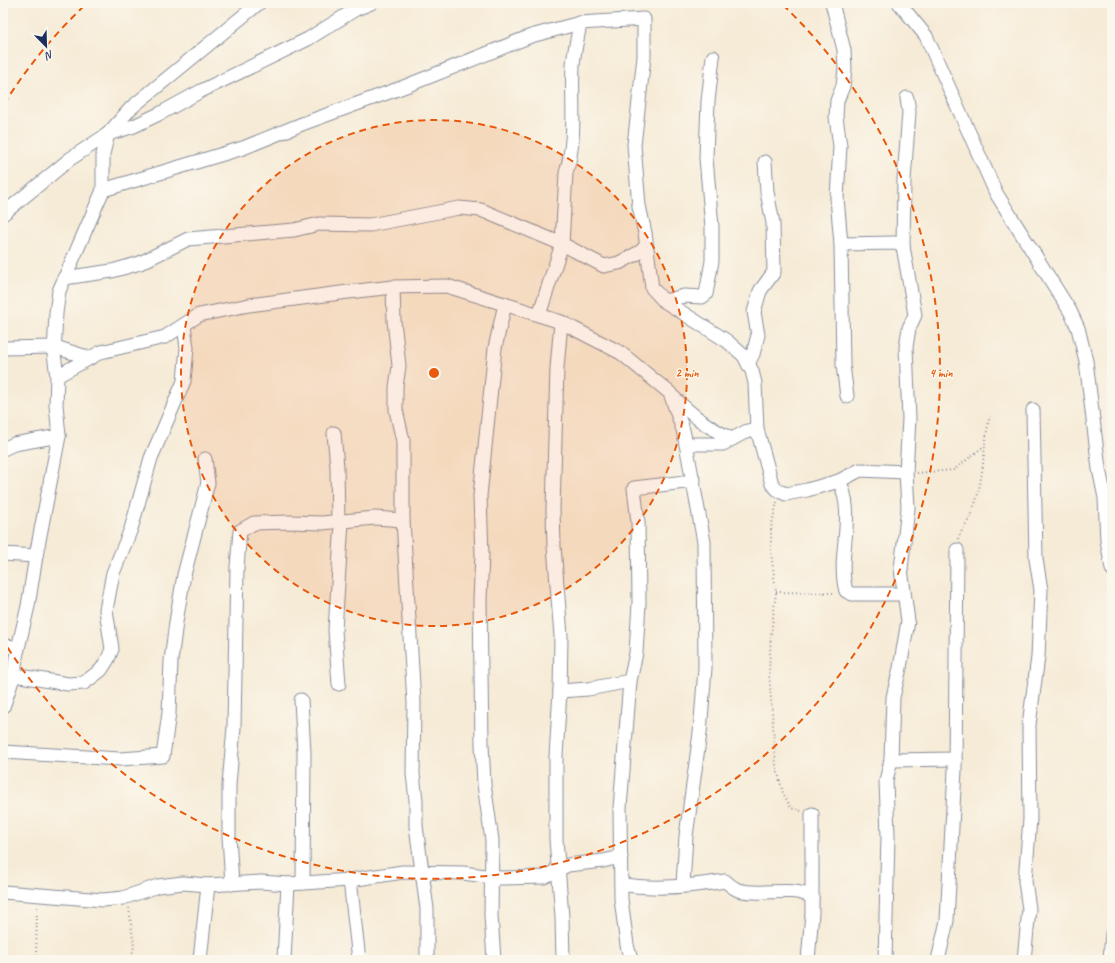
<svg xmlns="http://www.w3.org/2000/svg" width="1115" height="963" font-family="Caveat,sans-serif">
<rect width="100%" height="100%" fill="#fbf7ec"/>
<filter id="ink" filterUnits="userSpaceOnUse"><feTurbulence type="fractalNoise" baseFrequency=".025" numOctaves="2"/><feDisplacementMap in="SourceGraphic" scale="8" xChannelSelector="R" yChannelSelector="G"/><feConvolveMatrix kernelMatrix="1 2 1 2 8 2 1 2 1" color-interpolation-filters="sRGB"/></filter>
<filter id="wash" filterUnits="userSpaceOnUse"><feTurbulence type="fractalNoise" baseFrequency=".012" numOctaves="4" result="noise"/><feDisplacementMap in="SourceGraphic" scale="16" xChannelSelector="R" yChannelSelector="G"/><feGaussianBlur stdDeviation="0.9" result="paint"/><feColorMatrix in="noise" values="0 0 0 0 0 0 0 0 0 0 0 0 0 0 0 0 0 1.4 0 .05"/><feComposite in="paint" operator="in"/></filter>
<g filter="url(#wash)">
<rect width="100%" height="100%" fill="#f6ebd7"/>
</g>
<g filter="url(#ink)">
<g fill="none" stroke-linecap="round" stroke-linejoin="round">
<g stroke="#888d9a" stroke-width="15">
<g id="minor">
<polyline points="832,3 844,50 845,69 843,86 837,101 836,117 840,146 837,198 841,244 843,365 847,396"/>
<polyline points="899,3 926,36 996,193 1070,311 1078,328 1086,361 1099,469 1105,498 1107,540 1112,569"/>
<polyline points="103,190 243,148 302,124 406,86 531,36 580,23 644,19 644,57 634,145 639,206 645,233 652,288 664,301 727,341 744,356 752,371 755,383 757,429 772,484 779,491 786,494 807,490 839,481 860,470 906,472"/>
<polyline points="3,214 70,159 108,134 131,108 259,3"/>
<polyline points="841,244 895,243 903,246"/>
<polyline points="64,278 112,271 140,263 188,239 294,230 319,224 370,225 459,208 481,210 562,244 604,266 619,263 640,252 646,246"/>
<polyline points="393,287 394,321 399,366 396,387 396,410 403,441 403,520 414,703 413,774 416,800 416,826 427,909 427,960"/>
<polyline points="664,301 684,296 702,297 706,294 712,261 712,227 706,158 708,101 713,57"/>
<path d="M539,315L562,244L566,173C577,137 571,102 573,65C574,51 578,37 580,23"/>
<polyline points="561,322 557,368 553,510 554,546 561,636 560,691 556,756 556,839 562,917 563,960"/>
<polyline points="3,348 55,347 90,358"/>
<polyline points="748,364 753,354 758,335 754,312 760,291 774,272 773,223 767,192 765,162"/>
<polyline points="57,376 101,352 165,337 199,315 249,305 348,292 393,287 447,286 561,322 621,353 670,393 683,430 686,444 723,444 747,431 757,429"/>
<path d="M672,396C692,415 707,427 732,439"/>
<polyline points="334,433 337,467 338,522"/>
<polyline points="3,449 14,444 59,436"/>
<path d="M839,481C857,515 836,555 846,591L852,594H903"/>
<polyline points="3,554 36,556"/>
<polyline points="3,645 18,648"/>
<polyline points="14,675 68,684 84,683 101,670 108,659 112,649 106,610 113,573 131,529 151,458 184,381 187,348 184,325"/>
<polyline points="339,684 335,630 342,522"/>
<polyline points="560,691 588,689 630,681"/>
<polyline points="301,700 304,753 303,883"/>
<polyline points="3,707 14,675 16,657 28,606 36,556 59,436 56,405 57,376 54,354 56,313 59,291 103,190 103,154 108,134 134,126 161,113 201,91 308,39 356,9 371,3"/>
<polyline points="3,752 120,759 163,756 169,713 171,661 176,622 184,575 208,483 205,459"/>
<polyline points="891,760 955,759"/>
<polyline points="350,880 359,960"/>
<polyline points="232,884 229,836 229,785 234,727 237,567 240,531 254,523 290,522 322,523 375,518 403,520"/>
<path d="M621,884C651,890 694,886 725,881C729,884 733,888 738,890C762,897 789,885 812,897"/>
<polyline points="683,885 686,836 700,733 705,668 704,542 686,444"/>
<polyline points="3,892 103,900 123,898 158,886 183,883 208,885 261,882 288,884 350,880 403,872 463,873 500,878 544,877 568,865 603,861 621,857"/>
<polyline points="200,960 208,885"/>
<polyline points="284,960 288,884"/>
<polyline points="494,960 491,916 492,840 484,784 482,744 480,600 482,555 480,496 495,348 505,304"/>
<polyline points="631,960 627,945 621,899 620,808 630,681 636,653 639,603 638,522 634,488 694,481"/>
<polyline points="808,960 812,913 812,814"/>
<polyline points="885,960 888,836 886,781 891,760 893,697 900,668 908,621 901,569 908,508 906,472 909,419 906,347 909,328 915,315 903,246 904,180 909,112 907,98"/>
<polyline points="938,960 947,921 955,770 957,550"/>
<polyline points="1024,960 1029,909 1025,881 1030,819 1029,725 1038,657 1041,590 1036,559 1033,410"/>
<polyline points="1110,960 1112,934"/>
</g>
</g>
<g stroke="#888d9a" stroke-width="2" stroke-dasharray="1 3" stroke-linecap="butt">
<polyline points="917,473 954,470 984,446"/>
<polyline points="777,502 771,528 771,552 776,592 771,634 769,672 776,765 783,793 791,808 801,811"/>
<path d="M958,539C961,530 968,523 971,514C985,483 982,448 990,416"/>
<polyline points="776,592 835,593"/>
<polyline points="129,908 134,946 131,960"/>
<polyline points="36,960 37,905"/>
</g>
<use href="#minor" stroke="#fff" stroke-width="13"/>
</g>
</g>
<circle cx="434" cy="373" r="253" fill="#e8590c" fill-opacity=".12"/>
<g fill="none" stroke="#e8590c" stroke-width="2" stroke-dasharray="7 5">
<circle cx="434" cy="373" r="253"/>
<path d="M4 104A507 507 0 0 1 85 5M783 5A507 507 0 1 1 4 642"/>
</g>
<circle cx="434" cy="373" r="6" fill="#e8590c" stroke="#fbf7ec" stroke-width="2"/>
<g font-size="12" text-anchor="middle" font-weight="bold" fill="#e8590c" stroke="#fbf7ec" stroke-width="3" stroke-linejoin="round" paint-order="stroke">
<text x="687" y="377">2 min</text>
<text x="941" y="377">4 min</text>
</g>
<rect width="1115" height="963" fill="none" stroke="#fbf7ec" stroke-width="16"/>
<g transform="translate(46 46) rotate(157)" stroke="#fbf7ec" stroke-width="3" paint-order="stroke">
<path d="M0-3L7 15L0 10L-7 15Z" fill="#1b2f5e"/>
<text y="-6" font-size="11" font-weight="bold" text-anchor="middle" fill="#1b2f5e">N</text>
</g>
</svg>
